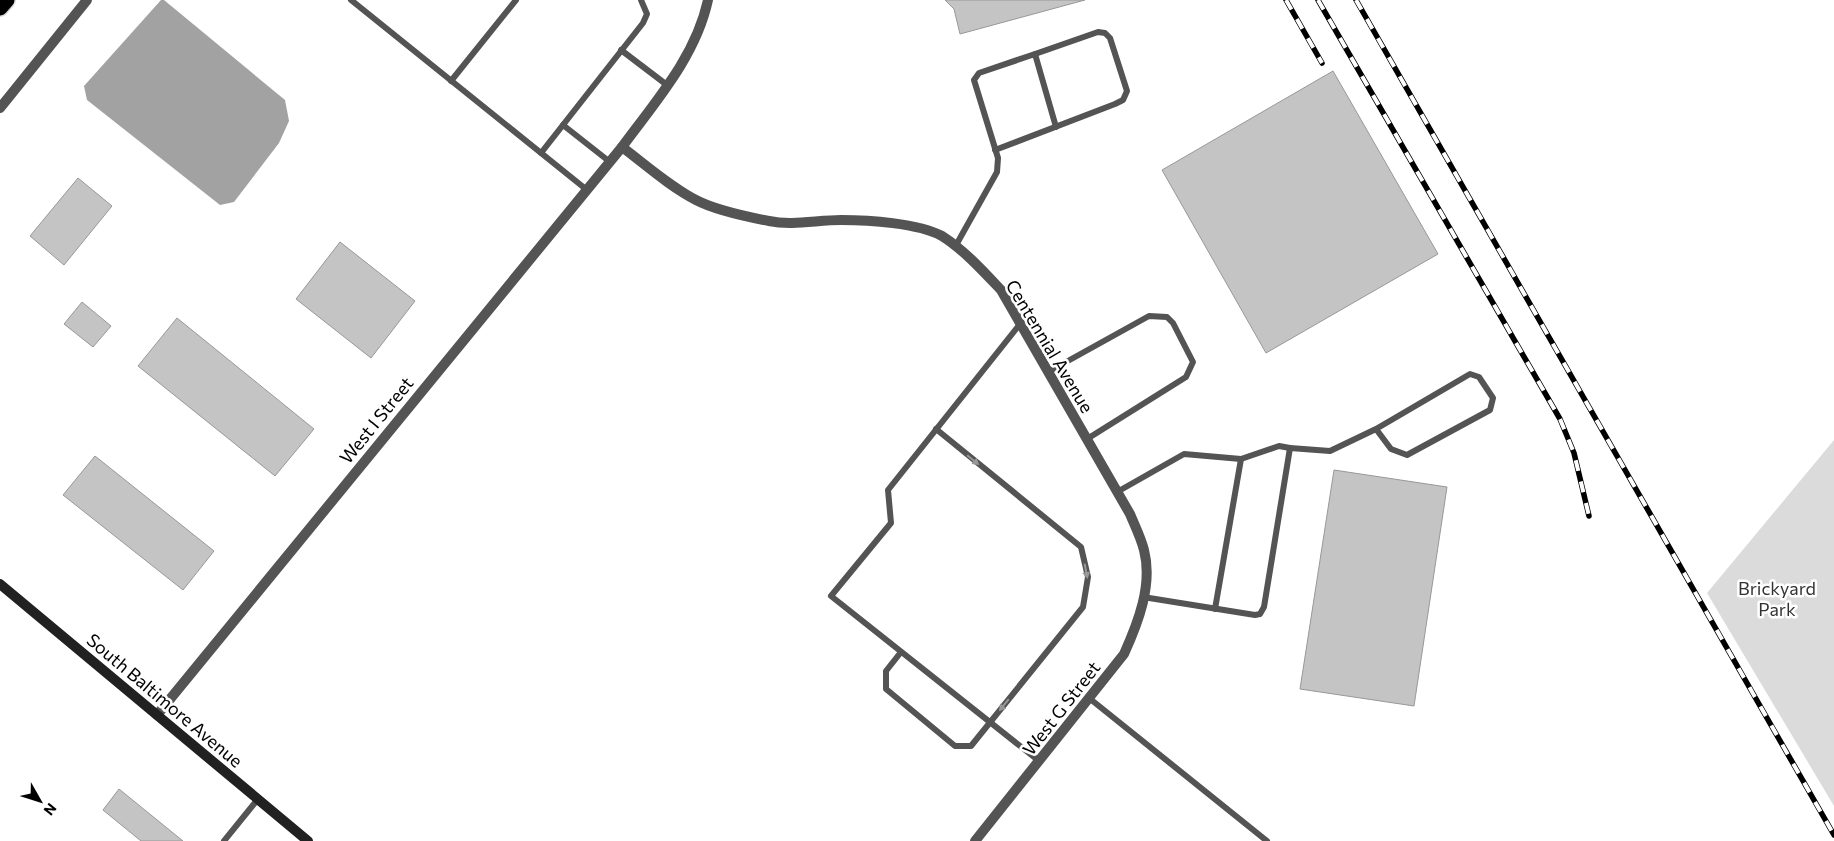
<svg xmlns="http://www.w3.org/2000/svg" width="1834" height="841" font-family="Commissioner,sans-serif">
<rect width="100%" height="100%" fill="#fff"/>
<polygon fill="#dbdbdb" points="1834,440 1834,806 1707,593"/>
<polygon fill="#a2a2a2" points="161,0 164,0 285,100 289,121 279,143 234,202 220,205 87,100 84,86"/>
<g fill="#c4c4c4" stroke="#989898">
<polygon points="945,0 1085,0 960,34 954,9"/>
<polygon points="1333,71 1438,254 1266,353 1162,170"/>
<polygon points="78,178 112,206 64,265 30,236"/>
<polygon points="340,242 415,301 371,358 296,299"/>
<polygon points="82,302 111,326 93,347 64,324"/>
<polygon points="177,318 314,429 275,476 138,366"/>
<polygon points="95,456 214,551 183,590 63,495"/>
<polygon points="1334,470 1447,487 1414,706 1300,689"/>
<polygon points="119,789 183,841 141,841 103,810"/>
</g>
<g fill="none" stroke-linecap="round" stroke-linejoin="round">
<g stroke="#dbdbdb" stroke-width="18">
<polyline id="highway" points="0,8 7,0"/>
</g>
<g stroke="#545454" stroke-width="6">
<polyline points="351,0 587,190"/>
<polyline points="621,50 667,85"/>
<polyline points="451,81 516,0"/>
<polyline points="563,125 610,162"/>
<polyline points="995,150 1115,104 1123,100 1127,91 1110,38 1105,33 1098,32 1035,54"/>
<polyline points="541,153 643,23 647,14 641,0"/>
<polyline points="955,247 997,172 998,158 974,80 979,73 1035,54 1056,127"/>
<polyline points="1020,324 888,490 891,523 831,596 1039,761"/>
<polyline points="1048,372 1149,316 1167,317 1173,323 1193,362 1186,377 1087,439"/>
<polyline points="1117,492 1184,454 1241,459"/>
<polyline points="1143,597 1255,615 1260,614 1264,607 1290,448 1330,451 1376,429 1470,374 1479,377 1493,398 1490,410 1407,455 1391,449 1376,429"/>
<polyline points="1215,609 1241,459 1279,446 1290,448"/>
<polyline points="901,652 886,671 886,689 955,746 971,746 1083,607 1088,577 1081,547 936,429"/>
<polyline points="1089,698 1267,841"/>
<polyline points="224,841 258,799"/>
</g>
<g stroke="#545454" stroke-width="10">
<polyline points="0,108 87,0"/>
<path d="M622,147C646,165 669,186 696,200C715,210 748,217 769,221C792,226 817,220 841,220C868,220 918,223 942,236C964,250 983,271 1001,290L1130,514C1135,526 1141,538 1144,550C1153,585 1138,623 1124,654L975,841"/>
<path d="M157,715L622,147C656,101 696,56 708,0"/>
</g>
<polyline stroke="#212121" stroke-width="10" points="0,584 308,841"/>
<use href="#highway" stroke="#000" stroke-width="15"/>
<g stroke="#000" stroke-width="5.5">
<g id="rail">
<polyline points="1286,0 1322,63"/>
<polyline points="1318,0 1560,419 1574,453 1589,516"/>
<polyline points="1356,0 1834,835"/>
</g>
</g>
<use href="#rail" stroke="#fff" stroke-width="4" stroke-dasharray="11" stroke-linecap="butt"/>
</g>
<defs><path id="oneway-solid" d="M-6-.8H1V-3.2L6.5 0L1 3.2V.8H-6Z" transform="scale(1.25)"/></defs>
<g fill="#989898">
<use href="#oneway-solid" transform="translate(973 460) rotate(39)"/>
<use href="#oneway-solid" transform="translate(1086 571) rotate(79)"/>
<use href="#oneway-solid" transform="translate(1004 705) rotate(129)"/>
</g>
<g text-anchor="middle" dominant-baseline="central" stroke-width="5" stroke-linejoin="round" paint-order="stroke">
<g font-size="18" fill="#000" stroke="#fff">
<text transform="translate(1050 346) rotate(59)">Centennial Avenue</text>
<text transform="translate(376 420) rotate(-51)">West I Street</text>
<text transform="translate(165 700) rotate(40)">South Baltimore Avenue</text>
<text transform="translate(1061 708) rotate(-52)">West G Street</text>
</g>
<g font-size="18" fill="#323232" stroke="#fff">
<text x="1777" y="588">Brickyard<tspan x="1777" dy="21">Park</tspan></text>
</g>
</g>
<g transform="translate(40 801) rotate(129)" stroke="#ffffff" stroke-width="4" paint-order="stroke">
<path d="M0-4L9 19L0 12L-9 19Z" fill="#000000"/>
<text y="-8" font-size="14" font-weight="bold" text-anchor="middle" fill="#000000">N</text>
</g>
</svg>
